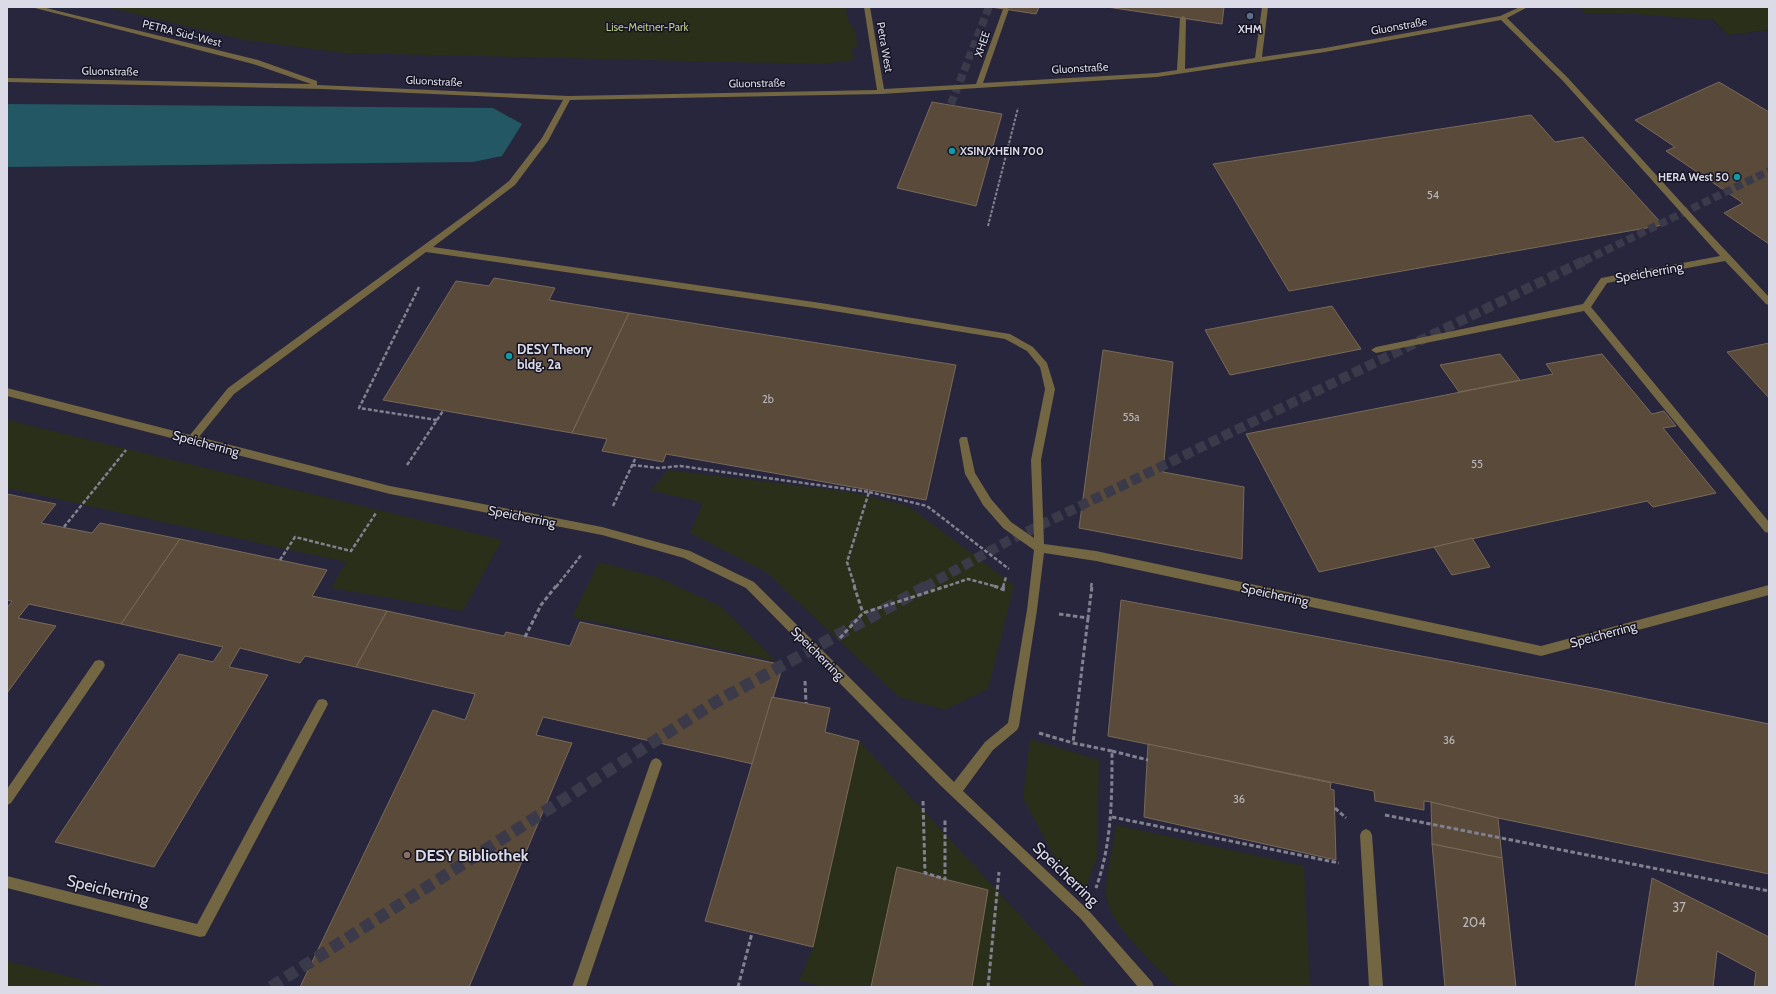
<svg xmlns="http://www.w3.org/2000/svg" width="1776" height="994" font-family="Cabin,sans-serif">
<rect width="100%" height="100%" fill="#1f1d2e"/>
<polygon fill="#28263c" points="7,7 1698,7 1728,35 1769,30 1769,987 7,987"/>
<g fill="#2a2f19">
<polygon points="106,7 846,7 847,18 855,31 858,47 852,47 854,60 822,64 344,53 245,40"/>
<polygon points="1581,7 1769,7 1769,30 1728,35 1713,20 1620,13 1584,13"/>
<polygon points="7,420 502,540 463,611 331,588 346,562 7,488"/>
<polygon points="669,470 850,492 908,506 1014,585 988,689 945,710 899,697 766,572 690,533 703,503 650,490"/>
<polygon points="599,562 659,578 720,606 776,661 572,617"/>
<polygon points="1030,739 1099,760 1097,858 1085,889 1056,860 1023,798"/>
<polygon points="859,741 1062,961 1087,987 972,987 988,890 898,867 871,987 818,987 818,985 799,981 813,947"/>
<path d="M1116,825L1304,866L1310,987H1177C1156,965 1104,922 1106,890C1107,868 1113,846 1116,825Z"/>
<polygon points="7,961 110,987 7,987"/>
</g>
<polygon fill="#225763" points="9,104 493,108 522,124 502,156 473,162 7,167 7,105"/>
<g fill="#594a3a" stroke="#796958">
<polygon points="991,7 1039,7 1036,14"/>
<polygon points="1107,7 1224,7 1222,24"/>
<polygon points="1719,82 1769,112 1769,244 1724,213 1743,203 1666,151 1675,147 1635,120"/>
<polygon points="932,102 1002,114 976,206 897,188"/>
<polygon points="1531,115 1555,142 1583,137 1663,225 1289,291 1213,164"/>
<polygon points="494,278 555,288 549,300 629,313 572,433 383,400 456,281 489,286"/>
<polygon points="1332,306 1361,349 1230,375 1205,330"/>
<polygon points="629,313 956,365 926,500 666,454 663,462 602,451 607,439 572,433"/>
<polygon points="1769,343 1769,398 1727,352"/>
<polygon points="1103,350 1173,362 1163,472 1244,487 1242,559 1079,528"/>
<polygon points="1500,354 1520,380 1459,392 1440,365"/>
<polygon points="1602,354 1652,414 1664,411 1676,426 1663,428 1716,493 1653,507 1647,501 1319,572 1246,434 1553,374 1546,364"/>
<polygon points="7,494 56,504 41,523 92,533 100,523 180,539 121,624 29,604 18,618 56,626 7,693 7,608 12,601 7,600"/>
<polygon points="1472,538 1490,567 1452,575 1434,547"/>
<polygon points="180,539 327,570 312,596 387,611 356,667 305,656 300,663 240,648 229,667 268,675 154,867 55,842 179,654 213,662 223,647 121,624"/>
<polygon points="1121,600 1598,689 1769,724 1769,874 1498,818 1431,802 1424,801 1424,810 1375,801 1374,791 1108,736"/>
<polygon points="387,611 504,636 506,632 570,646 580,622 783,665 753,764 543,717 536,735 572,743 469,987 300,987 433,710 465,720 475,694 356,667"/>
<polygon points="772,697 830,708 825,732 859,741 813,947 705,921"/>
<polygon points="1148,744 1331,783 1330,789 1334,790 1336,860 1144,817"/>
<polygon points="1431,802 1498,818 1502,858 1432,844"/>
<polygon points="1432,844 1502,858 1516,987 1445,987"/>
<polygon points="897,867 988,890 972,987 871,987"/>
<polygon points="1652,878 1769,937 1769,987 1754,987 1756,972 1717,951 1713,987 1635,987"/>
</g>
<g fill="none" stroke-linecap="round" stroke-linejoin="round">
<g stroke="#3b3a4a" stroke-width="8" stroke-dasharray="8 4" stroke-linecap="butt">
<polyline points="951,104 989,7"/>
<polyline points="1584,261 1769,171"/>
</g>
<polyline stroke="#3b3a4a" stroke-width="10" stroke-dasharray="10 4.5" stroke-linecap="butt" points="925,587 1008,541 1586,260"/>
<polyline stroke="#3b3a4a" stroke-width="12" stroke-dasharray="12 6" stroke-linecap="butt" points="271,987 714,703 927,586"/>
<polyline stroke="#81818f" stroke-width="2" stroke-dasharray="3 1.5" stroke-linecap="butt" points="988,226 1018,108"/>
<g stroke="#81818f" stroke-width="2.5" stroke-dasharray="4 2" stroke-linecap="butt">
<polyline points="419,287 359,408 437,420"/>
<polyline points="407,465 443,411"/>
<polyline points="632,465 659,468 680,466 869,492 847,562 855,587"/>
<polyline points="869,492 927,506 1009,569"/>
<polyline points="613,506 636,457"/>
<polyline points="64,527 126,450"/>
<polyline points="280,560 295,537 351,551 376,513"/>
<polyline points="556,587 582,554"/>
<polyline points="944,587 968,579 998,587"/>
<polyline points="1003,587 1006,577"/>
<polyline points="1091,587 1092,582"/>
</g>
<g stroke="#81818f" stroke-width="3" stroke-dasharray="4.5 2.5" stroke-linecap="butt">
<polyline points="854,586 863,613"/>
<polyline points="994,586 1007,591"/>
<polyline points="1003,588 1004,586"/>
<polyline points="1059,614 1088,618 1092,586"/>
<path d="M1088,618L1073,743L1112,751C1112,798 1112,843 1096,888"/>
<polyline points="525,637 541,605 556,586"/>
<polyline points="840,638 863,613 947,586"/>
<polyline points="805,681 806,703"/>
<polyline points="1039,733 1073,743"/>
<polyline points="1112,751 1148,760"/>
<polyline points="923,801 925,873 945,879 945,820"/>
<polyline points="1335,808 1346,818"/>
<polyline points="1385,815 1769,891"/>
<polyline points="1112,817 1339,863"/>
<polyline points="738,987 752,933"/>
<polyline points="988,987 999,872"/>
</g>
<g fill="#736643" fill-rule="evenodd">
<path d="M31,7H42L258,60L317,81V85L568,96L877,90L864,7H870L884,89L976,84L1003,9L1006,7L1009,9L983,83L1157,73L1177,70L1180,18L1183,16L1186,18L1185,69L1255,58L1262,7H1268L1262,57L1325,48L1500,16L1520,7H1528L1507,18L1568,78L1699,222L1769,297V305L1766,304L1725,261L1607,283L1591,307L1769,522V533L1765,532L1584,311L1376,353L1371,350L1376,347L1583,304L1601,278L1720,256L1563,81L1501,20L1325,52L1157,77L881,94L570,100L548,141L515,185L433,247L821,303L1010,334L1033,347L1047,363L1055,389L1041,460L1044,544L1096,551L1541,646L1769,585V595L1541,656L1096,561L1044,553L1037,610L1019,726L1017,730L993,750L963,791L1089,911L1152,982L1154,987H1138L1081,919L939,784L746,588L684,558L602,535L390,494L7,396V388L190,435L228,388L472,210L509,181L542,138L563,100L323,89L7,82V78L311,84L253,64ZM426,252L821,309L1005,339L1027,351L1040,367L1045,389L1031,460L1034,538L1011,522L991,499L975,473L967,437H961L959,440L965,474L983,505L1003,528L1034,550L1027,610L1008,723L985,742L954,782L754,582L690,551L602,527L390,486L199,437L234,394Z"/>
<polygon points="99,660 103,661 105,665 103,669 11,803 7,805 7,789 95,661"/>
<polygon points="322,699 326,700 328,704 326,708 205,936 200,937 7,888 7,876 197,924 318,700"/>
<polygon points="656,758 660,760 662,764 586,987 572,987 650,764 652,760"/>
<polygon points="1366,829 1370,831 1372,835 1383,987 1369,987 1360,835 1362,831"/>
</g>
</g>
<circle fill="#5c6f8a" stroke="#161424" stroke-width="1.5" cx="1250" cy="16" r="4"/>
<g fill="#0f9aa8" stroke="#161424" stroke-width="1.5">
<circle cx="952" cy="151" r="4"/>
<circle cx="1737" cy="177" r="4"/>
<circle cx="509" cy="356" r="4"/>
</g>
<circle fill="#8d6e63" stroke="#161424" stroke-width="1.5" cx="407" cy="855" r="4"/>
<g text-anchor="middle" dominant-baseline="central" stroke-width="3" stroke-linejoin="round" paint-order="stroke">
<g font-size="11" fill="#dbdbe7" stroke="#161424">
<text transform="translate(1399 26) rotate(-10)">Gluonstraße</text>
<text transform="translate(182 33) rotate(14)">PETRA Süd-West</text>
<text transform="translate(982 44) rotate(-71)">XHEE</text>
<text transform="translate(885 47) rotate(80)">Petra West</text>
<text transform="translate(1080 68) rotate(-3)">Gluonstraße</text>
<text transform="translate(110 71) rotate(1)">Gluonstraße</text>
<text transform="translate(434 81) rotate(3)">Gluonstraße</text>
<text transform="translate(757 83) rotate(-1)">Gluonstraße</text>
</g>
<g font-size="11" fill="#b9ca89" stroke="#161424">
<text x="647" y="27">Lise-Meitner-Park</text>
</g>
<g font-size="11" font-weight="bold" fill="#dbdbe7" stroke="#161424">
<text x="1250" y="29">XHM</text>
<text x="960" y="151" text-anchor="start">XSIN/XHEIN 700</text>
<text x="1729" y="177" text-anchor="end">HERA West 50</text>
</g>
<g font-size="11" fill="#bab7bc">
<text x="1433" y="195">54</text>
<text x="768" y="399">2b</text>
<text x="1131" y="417">55a</text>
<text x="1477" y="464">55</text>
<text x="1449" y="740">36</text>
<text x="1239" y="799">36</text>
</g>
<g font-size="13" fill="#dbdbe7" stroke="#161424">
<text transform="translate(1649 272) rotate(-10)">Speicherring</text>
<text transform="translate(206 443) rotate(15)">Speicherring</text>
<text transform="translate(522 516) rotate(11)">Speicherring</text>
<text transform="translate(1275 594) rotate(12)">Speicherring</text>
<text transform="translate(1603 634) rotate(-15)">Speicherring</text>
<text transform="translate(818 653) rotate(45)">Speicherring</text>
</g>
<g font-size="13" font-weight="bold" fill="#dbdbe7" stroke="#161424" text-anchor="start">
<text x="517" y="349">DESY Theory<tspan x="517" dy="15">bldg. 2a</tspan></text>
</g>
<g font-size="13" fill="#bab7bc">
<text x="1679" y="907">37</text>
<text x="1474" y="922">204</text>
</g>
<g font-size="16" font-weight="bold" fill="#dbdbe7" stroke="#161424" text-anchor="start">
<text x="415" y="855">DESY Bibliothek</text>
</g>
<g font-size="16" fill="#dbdbe7" stroke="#161424">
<text transform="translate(1066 874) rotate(44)">Speicherring</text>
<text transform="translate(108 890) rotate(14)">Speicherring</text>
</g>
</g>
<rect width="1776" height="994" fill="none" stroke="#dbdbe7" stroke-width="16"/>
</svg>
